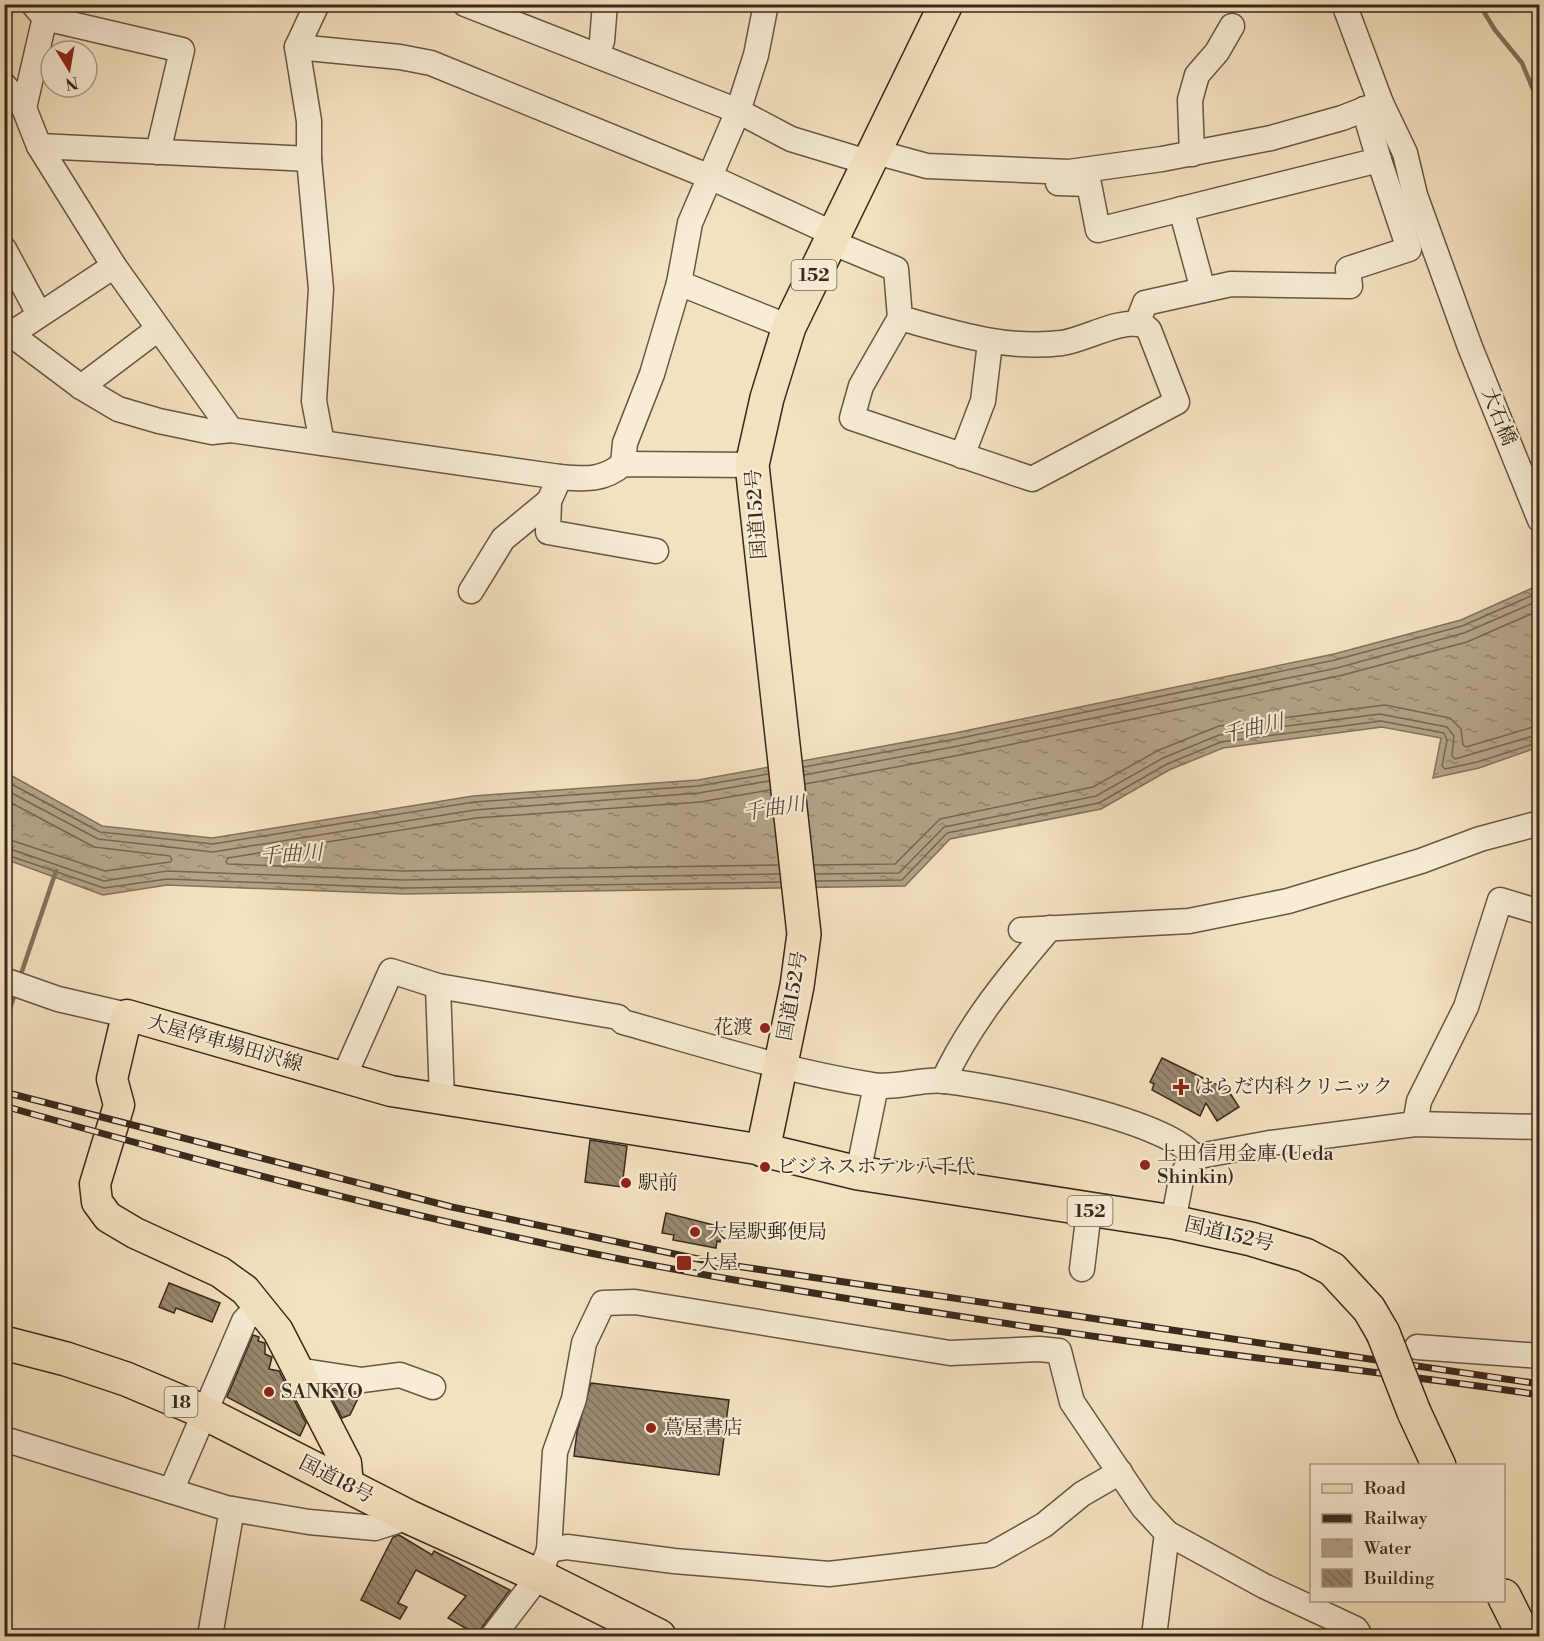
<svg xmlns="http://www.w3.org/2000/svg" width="1544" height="1641" font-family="'Libre Bodoni','Noto Serif JP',serif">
<defs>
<pattern id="water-ripples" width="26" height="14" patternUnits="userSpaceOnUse" patternTransform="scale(1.5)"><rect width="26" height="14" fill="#b4a388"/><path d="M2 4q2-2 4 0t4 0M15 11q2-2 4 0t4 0" fill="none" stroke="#93856f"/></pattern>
<pattern id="building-back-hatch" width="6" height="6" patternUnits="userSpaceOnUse" patternTransform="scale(1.5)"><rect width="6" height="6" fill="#9a8971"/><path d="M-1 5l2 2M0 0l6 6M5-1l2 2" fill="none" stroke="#7f705c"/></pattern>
</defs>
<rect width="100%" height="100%" fill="#f4e2bf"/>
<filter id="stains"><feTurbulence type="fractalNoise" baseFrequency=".00333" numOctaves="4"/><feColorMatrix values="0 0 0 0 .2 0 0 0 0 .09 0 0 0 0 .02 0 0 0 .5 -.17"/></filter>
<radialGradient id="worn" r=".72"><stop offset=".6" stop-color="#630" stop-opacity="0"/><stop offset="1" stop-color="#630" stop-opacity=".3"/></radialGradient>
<polygon fill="url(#water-ripples)" stroke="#83725d" stroke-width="1.5" points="1539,585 1539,747 1479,768 1433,778 1441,738 1382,727 1223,748 1169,770 1101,809 950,839 905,886 404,894 167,885 103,895 5,859 5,772 102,826 212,838 473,796 698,780 955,733 1334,654 1461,620"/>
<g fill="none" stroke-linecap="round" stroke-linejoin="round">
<g stroke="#766652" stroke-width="1.5">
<polyline points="804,767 956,739 1335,660 1462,626 1540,592"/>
<polyline points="804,775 958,746 1337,668 1464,633 1540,600"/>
<polyline points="4,780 100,832 213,844 474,802 698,786 768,774"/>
<polyline points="805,784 960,755 1339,676 1467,642 1540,610"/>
<polyline points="4,789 98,839 213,852 475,810 699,793 769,781"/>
<polyline points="770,790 700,802 476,818 228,858 226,862 228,864 404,871 778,865"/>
<polyline points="4,799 94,847 170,856 172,860 170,862 105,871 4,838"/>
<polyline points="4,847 104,881 167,871 404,880 779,874"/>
<polyline points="4,854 104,888 167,879 404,888 780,882"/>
<polyline points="814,865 895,864 940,819 1093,787 1159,750 1219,726 1385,705 1450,718 1461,729 1463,745 1466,747 1540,725"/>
<polyline points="815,874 899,873 944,827 1096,796 1163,758 1219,735 1380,714 1447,727 1454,736 1452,756 1455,759 1540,734"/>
<polyline points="816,881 902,880 947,833 1099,803 1167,764 1221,742 1381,721 1444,733 1447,740 1442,766 1445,769 1477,762 1540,742"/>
</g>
<g stroke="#83725d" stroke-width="4.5">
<polyline points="1479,4 1495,30 1522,63 1540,106"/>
<polyline points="20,977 56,871"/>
<polyline points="4,1025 16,991"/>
</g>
</g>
<g fill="url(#building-back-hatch)" stroke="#39281d" stroke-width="1.5">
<polygon points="1162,1058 1228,1090 1239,1107 1217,1121 1206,1103 1200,1116 1152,1090 1154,1084 1150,1082"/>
<polygon points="590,1140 627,1146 622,1187 585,1182"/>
<polygon points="666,1213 722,1227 720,1242 717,1241 716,1248 673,1240 674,1235 662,1233"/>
<polygon points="169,1283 220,1303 212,1322 176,1308 174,1313 159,1307"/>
<polygon points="253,1335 259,1337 258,1341 265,1343 265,1354 272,1357 269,1369 279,1371 306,1423 300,1436 227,1397"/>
<polygon points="591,1383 729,1400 719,1475 574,1456 577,1432"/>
<polygon points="327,1389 360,1394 350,1415 342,1418"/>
<polygon points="399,1535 432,1555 434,1551 510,1590 482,1627 479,1636 448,1618 466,1596 416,1570 398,1603 407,1607 400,1619 361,1600 393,1537"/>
</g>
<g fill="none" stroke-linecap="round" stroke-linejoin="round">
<g stroke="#685646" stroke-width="27">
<g id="minor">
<polyline points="33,4 45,18 182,50 158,152"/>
<polyline points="317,4 297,47 309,121 309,159 321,289 314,401 322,443"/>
<polyline points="465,4 738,111 791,139 867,162"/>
<polyline points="1344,4 1381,103 1405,153 1415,195 1470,347 1540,520"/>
<polyline points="297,47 400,57 431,63 710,177 834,234"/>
<polyline points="597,55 602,41 605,4"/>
<polyline points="4,85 24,108 39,146 114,266 231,430"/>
<polyline points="24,108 48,4"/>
<polyline points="39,146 309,159"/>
<polyline points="872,151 927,166 1069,172 1162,159 1271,138 1342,118 1381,103"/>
<polyline points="1192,154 1190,100 1197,75 1217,52 1232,26"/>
<polyline points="1058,183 1089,184 1098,230 1379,160 1364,109"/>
<polyline points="1181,209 1203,290"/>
<path d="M831,242L896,269L900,318C954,333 1005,350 1062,343C1087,339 1116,320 1142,324L1149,330L1177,402L1032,479L852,418L861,386L900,318"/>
<polyline points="4,249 39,314"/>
<polyline points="679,283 789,327"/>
<polyline points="1137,324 1145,303 1231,284 1350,286 1348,269 1409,249 1379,160"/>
<path d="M4,329L81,387L118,409L159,421L212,432L231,430L560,477C585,479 603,481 623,464L752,465"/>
<polyline points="11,334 114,266"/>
<polyline points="81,387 158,329"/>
<polyline points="962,456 983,401 990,343"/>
<polyline points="623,464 625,443 652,374 679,283 690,223 738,111 756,55 766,4"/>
<polyline points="549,501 548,532 656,551"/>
<polyline points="471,591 503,539 549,501 560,477"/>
<polyline points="1021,930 1189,921 1288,901 1421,861 1480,839 1540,823"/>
<polyline points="4,980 58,999 127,1015"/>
<polyline points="438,986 442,1100"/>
<path d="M343,1079L391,971L438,986L618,1017L623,1022C705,1045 789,1072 873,1085C897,1089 922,1078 946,1081C995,1087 1168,1119 1194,1157"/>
<path d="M943,1081C970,1023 1009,976 1050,928"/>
<polyline points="1415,1124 1419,1101 1466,1007 1500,900 1540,912"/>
<polyline points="858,1173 876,1086"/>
<polyline points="1173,1222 1182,1175 1194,1157 1270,1143 1415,1124 1540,1127"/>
<polyline points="1082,1269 1089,1211"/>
<polyline points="1417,1347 1540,1356"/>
<polyline points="297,1370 362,1380 400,1375 433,1387"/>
<polyline points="4,1439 226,1508 309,1522 375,1528 409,1517"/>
<polyline points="171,1491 244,1321 258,1306"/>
<polyline points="1167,1533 1264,1586 1356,1629 1360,1636"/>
<polyline points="549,1550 555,1452 574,1399 584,1343 603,1303 635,1302 950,1353 1039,1349 1059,1351 1072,1402 1143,1507 1167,1533 1154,1636"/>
<polyline points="210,1636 232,1509"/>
<polyline points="493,1636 539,1576 549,1550 567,1547 674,1561 829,1574 991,1555 1044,1525 1082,1494 1120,1472"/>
</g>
</g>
<g stroke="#39281d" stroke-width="33">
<polyline id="major" points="348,1485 346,1463 278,1331 245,1290 220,1272 135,1233 108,1217 97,1202 95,1184 119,1105 112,1079 127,1015 391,1091 763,1150"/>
</g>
<g stroke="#39281d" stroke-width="36">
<g id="highway">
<polyline points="946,4 789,327 767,398 752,465 804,934 797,986 763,1150 858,1173 1173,1222 1251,1239 1305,1255 1332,1269 1369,1309 1383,1333"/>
<polyline points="4,1343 66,1359 126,1379 195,1408 409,1517 539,1576 659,1636"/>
<polyline points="1414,1412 1439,1466"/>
<polyline points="1504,1596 1524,1636"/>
</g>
</g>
<use href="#minor" stroke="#f8ecd5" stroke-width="24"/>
<use href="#major" stroke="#f4e2bf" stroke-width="30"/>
<use href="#highway" stroke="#f4e2bf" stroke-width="33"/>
<g stroke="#39281d" stroke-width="7">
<g id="rail">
<polyline points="4,1092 452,1207 722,1264 1540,1384"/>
<path d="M4,1106C241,1173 480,1236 723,1278C857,1301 992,1322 1127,1341C1264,1360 1402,1374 1540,1395"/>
</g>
</g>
<use href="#rail" stroke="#f8ecd5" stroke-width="4.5" stroke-dasharray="14" stroke-linecap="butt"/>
<g stroke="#39281d" stroke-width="36" stroke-linecap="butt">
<polyline id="highway-bridge" points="1383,1333 1414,1412"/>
</g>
<use href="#highway-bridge" stroke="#f4e2bf" stroke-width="33"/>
</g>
<g fill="#8f2418" stroke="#f8ecd5" stroke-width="2">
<circle cx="765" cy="1028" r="6"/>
<path d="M1178 1078h6v6h6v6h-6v6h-6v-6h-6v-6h6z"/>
<circle cx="1145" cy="1165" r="6"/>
<circle cx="765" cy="1167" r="6"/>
<circle cx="626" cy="1183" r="6"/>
<circle cx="695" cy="1232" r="6"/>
<rect x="676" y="1255" width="16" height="16" rx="3"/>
<circle cx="269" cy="1392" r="6"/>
<circle cx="651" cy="1428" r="6"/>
</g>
<g text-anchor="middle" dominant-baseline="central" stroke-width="4.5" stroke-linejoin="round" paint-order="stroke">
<g fill="#f8ecd5" stroke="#726354" stroke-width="1.5">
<rect x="791.5" y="260" width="45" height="30" rx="4.5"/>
<rect x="1067.5" y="1196" width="45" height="30" rx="4.5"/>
<rect x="164.5" y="1387" width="33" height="30" rx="4.5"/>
</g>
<g font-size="18" font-weight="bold" fill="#39281d">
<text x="814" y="275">152</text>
<text x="1090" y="1211">152</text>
<text x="181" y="1402">18</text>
</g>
<g font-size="20" fill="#39281d" stroke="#f8ecd5">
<text transform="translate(1498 417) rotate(68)">大石橋</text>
<text transform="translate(757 514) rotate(-94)">国道152号</text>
<text transform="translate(793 996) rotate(-80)">国道152号</text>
<text transform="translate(225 1044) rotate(16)">大屋停車場田沢線</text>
<text transform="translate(1229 1235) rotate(13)">国道152号</text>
<text transform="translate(336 1480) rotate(27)">国道18号</text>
</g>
<g font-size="20" fill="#39281d" stroke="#f8ecd5" text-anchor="start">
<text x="753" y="1028" text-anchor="end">花渡</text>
<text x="1194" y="1087">はらだ内科クリニック</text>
<text x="1157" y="1154">上田信用金庫 (Ueda<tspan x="1157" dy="23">Shinkin)</tspan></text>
<text x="777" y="1167">ビジネスホテル八千代</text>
<text x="638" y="1183">駅前</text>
<text x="707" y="1232">大屋駅郵便局</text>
<text x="698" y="1263">大屋</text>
<text x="281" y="1392">SANKYO</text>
<text x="663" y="1428">蔦屋書店</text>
</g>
<g font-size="21" font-style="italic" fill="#5e4d3d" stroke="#f8ecd5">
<text transform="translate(1253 729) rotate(-13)">千曲川</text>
<text transform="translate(774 809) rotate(-9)">千曲川</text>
<text transform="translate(291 855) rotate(-4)">千曲川</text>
</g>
</g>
<rect width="1544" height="1641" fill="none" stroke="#f4e2bf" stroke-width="24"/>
<rect x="6" y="6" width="1532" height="1629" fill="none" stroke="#39281d" stroke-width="3"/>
<rect x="12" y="12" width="1520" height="1617" fill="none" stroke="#39281d" stroke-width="1.5"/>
<rect x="1310" y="1464" width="195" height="138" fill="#f8ecd5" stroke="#ac9e8b" stroke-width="1.5"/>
<rect x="1322" y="1484" width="30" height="9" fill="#f4e2bf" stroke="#ac9e8b" stroke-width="1.5"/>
<text x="1364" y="1494" font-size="18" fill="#39281d">Road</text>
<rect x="1322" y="1514" width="30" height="9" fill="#39281d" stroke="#ac9e8b" stroke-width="1.5"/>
<text x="1364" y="1524" font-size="18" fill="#39281d">Railway</text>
<rect x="1322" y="1539" width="30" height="18" fill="url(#water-ripples)" stroke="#ac9e8b" stroke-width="1.5"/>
<text x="1364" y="1554" font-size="18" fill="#39281d">Water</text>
<rect x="1322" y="1569" width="30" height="18" fill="url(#building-back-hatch)" stroke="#ac9e8b" stroke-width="1.5"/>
<text x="1364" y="1584" font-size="18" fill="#39281d">Building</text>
<g transform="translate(69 69) rotate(169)"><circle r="28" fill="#f8ecd5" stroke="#ac9e8b" stroke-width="1.5"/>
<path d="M0-4.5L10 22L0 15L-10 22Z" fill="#8f2418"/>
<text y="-9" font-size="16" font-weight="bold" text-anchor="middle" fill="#39281d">N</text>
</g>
<rect width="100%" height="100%" filter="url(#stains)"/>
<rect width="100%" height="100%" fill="url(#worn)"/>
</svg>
